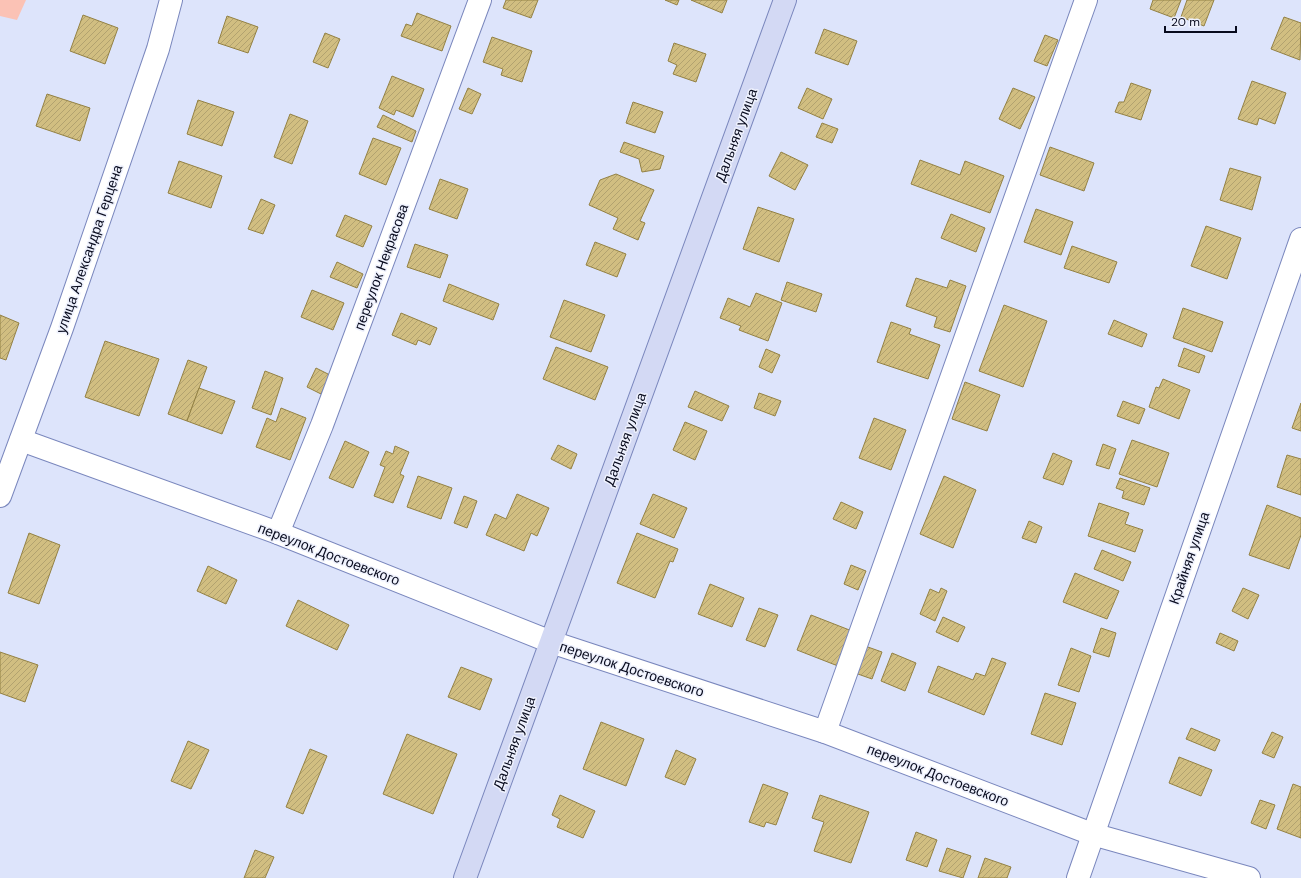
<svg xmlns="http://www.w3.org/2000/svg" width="1301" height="878" font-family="'DM Sans',sans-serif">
<defs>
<pattern id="building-hatch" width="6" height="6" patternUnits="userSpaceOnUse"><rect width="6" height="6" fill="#d1be81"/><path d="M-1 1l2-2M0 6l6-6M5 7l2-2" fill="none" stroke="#b2a26f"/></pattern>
</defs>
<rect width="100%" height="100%" fill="#dde4fb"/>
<polygon fill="#fbc2b5" points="0,0 26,0 17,20 0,16"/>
<g fill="url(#building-hatch)" stroke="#938144">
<polygon points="506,0 538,0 531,18 503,8"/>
<polygon points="665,0 679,0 677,5"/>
<polygon points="691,0 727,0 722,13"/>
<polygon points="1153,0 1181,0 1174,18 1150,9"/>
<polygon points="1187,0 1214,0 1204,26 1181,17"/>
<polygon points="417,13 451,26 442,51 401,36 406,24 412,26"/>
<polygon points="83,15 118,28 105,64 70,51"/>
<polygon points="227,16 258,27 248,53 218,43"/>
<polygon points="1284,17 1301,23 1300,60 1271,49"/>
<polygon points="824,29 857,41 848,65 815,53"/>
<polygon points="325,33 340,39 328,68 313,62"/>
<polygon points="1045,35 1058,40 1047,66 1034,61"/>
<polygon points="492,37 532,51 522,82 501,75 503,69 483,62"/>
<polygon points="674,43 706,54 696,82 673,74 677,65 668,61"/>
<polygon points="392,76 424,89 413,117 396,110 394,115 379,108"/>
<polygon points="1252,81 1286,93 1275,124 1259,118 1257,125 1238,119"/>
<polygon points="1131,83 1151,90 1141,120 1115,112 1119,102 1124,102"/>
<polygon points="468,88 481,94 472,114 459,109"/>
<polygon points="807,88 832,99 823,119 798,108"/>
<polygon points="1013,88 1035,97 1020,129 999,119"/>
<polygon points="47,94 90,108 80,141 36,126"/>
<polygon points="198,100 234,112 222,146 187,134"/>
<polygon points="633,102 663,112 655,133 626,123"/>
<polygon points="290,114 308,121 292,164 274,157"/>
<polygon points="383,115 416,131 412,142 377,127"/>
<polygon points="822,123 838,129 832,143 816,137"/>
<polygon points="373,138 401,148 386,185 359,174"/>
<polygon points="624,142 664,156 660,169 642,172 639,159 620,152"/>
<polygon points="1050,147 1094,163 1084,191 1040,175"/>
<polygon points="781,152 808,165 795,190 769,176"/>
<polygon points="920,160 960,175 965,161 1004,176 990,213 911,184"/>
<polygon points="179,161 222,176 211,208 168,193"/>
<polygon points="1230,168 1261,177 1252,210 1220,200"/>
<polygon points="616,174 654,190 640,221 645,223 638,240 613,229 618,218 589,205 600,180"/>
<polygon points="440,179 468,189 457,219 429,209"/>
<polygon points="261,199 275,205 263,234 248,229"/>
<polygon points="758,207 794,219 779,262 743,249"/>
<polygon points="1036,209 1073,222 1061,255 1024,242"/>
<polygon points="951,214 985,228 976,252 941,238"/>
<polygon points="345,215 372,226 363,247 336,236"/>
<polygon points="1206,226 1241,238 1227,279 1191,266"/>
<polygon points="595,242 626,254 617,277 586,265"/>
<polygon points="415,244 448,255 440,278 407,267"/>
<polygon points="1072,246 1117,262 1109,283 1064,268"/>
<polygon points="337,262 363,274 357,288 330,277"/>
<polygon points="916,278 947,288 950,280 966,286 950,332 934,327 937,317 906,306"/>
<polygon points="787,282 822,294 816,312 781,300"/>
<polygon points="449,284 499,304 493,320 443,301"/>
<polygon points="312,290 344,303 333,330 301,317"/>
<polygon points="756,293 782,303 768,341 739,330 741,326 720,318 728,298 750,307"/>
<polygon points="564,300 605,315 591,352 550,337"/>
<polygon points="1004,305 1047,321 1023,387 979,371"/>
<polygon points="1183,308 1223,322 1212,352 1173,338"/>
<polygon points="401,313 437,328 430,345 418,340 416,345 392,335"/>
<polygon points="0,315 19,323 6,360 0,358"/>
<polygon points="1114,320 1147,334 1142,347 1108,334"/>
<polygon points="891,322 911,329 909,334 940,345 928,379 877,362"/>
<polygon points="105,341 159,359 139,416 85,397"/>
<polygon points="556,347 608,367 595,400 543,379"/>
<polygon points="1184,348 1205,356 1199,373 1178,366"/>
<polygon points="766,349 780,355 772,373 759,367"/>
<polygon points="188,360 207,367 187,421 168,414"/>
<polygon points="316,368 330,375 321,394 307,387"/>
<polygon points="265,371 283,378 271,415 252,408"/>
<polygon points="1163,379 1190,390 1179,419 1149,407 1156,387 1159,388"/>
<polygon points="965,382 1000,395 987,431 952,419"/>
<polygon points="199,388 235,401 222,434 187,421"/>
<polygon points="695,391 729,406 722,421 688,407"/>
<polygon points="759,393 781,401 775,416 754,408"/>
<polygon points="1123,401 1145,409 1139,424 1117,416"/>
<polygon points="1301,403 1301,431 1292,428"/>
<polygon points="281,408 306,418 290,460 256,447 267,418 276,422"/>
<polygon points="874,418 906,430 891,470 859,458"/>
<polygon points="685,422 707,431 695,460 673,450"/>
<polygon points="1132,440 1169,453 1157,487 1119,474"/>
<polygon points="345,441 369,452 353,488 329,478"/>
<polygon points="1103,444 1116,449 1109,469 1096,465"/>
<polygon points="558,445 577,454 571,469 551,459"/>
<polygon points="395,446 409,452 400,474 404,476 393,503 374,496 385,467 380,465 386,451 393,454"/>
<polygon points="1053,453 1072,461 1063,485 1043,478"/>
<polygon points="1287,455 1301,459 1301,495 1277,487"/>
<polygon points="418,476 452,488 441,519 407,507"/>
<polygon points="944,476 976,490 953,548 920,534"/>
<polygon points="1120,478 1150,488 1144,505 1122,498 1124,491 1116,488"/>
<polygon points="517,494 549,508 537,536 531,533 524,551 486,535 495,514 506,519"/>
<polygon points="653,494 687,508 674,538 640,524"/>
<polygon points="464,496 477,501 467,528 454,523"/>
<polygon points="841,502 863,512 856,529 833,519"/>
<polygon points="1099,503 1129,513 1125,524 1143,530 1135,552 1088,536"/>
<polygon points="1267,505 1301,518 1301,535 1289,569 1249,555"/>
<polygon points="1029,521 1042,527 1036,543 1022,538"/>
<polygon points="29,533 60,545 39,604 8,593"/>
<polygon points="637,533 678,549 673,562 670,561 655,598 617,583"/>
<polygon points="1102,550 1131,562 1123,581 1094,569"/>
<polygon points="851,565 866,571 858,590 844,584"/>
<polygon points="208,566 237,580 226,604 197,591"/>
<polygon points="1075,573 1119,591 1107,619 1063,602"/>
<polygon points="710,584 744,598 732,627 698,614"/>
<polygon points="941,588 947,591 935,621 920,614 930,589 939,593"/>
<polygon points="1243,588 1259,595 1248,619 1232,611"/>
<polygon points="298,600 349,625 337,650 286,626"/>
<polygon points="759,608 778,615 765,647 746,640"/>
<polygon points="811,615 852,631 838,666 797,650"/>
<polygon points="943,617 965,627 958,642 936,632"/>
<polygon points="1101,628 1116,633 1109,657 1093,652"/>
<polygon points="1220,633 1238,641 1234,651 1216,643"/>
<polygon points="865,646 882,652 872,679 855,673"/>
<polygon points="1071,648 1091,656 1079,692 1058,685"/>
<polygon points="0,652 38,665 25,702 0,693"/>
<polygon points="892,653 916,663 905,691 881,681"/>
<polygon points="992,658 1006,663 984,715 928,692 938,666 973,680 976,673 985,676"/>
<polygon points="461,667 492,679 480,710 448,697"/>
<polygon points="1045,693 1076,703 1062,745 1031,734"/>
<polygon points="601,722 644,739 626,786 583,769"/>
<polygon points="1191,728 1220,740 1215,751 1186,739"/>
<polygon points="1272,732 1283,737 1274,758 1262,753"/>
<polygon points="407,734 457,754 433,814 383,794"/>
<polygon points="188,741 209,750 191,789 171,781"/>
<polygon points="310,749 327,756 303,814 286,807"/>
<polygon points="676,750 696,759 685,785 665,777"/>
<polygon points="1179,757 1212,770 1201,796 1169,783"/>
<polygon points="763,784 788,793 776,825 766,822 764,827 749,822"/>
<polygon points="1293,784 1301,787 1301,838 1277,829"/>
<polygon points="560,795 595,811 583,838 557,827 560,819 552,815"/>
<polygon points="820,795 869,812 851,863 814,851 824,822 812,818"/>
<polygon points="1260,800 1275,805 1266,829 1251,823"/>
<polygon points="916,832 937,840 927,867 906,860"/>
<polygon points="947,848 971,856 963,878 939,871"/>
<polygon points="255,850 274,857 265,878 244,878"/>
<polygon points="985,858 1011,867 1007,878 978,878"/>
</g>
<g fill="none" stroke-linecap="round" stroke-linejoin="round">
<g stroke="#7a87bd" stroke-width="24">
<g id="minor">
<polyline points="21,440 278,533 551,642 825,732 1092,834 1249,878"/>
<polyline points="0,496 62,328 158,49 171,0"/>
<polyline points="278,533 322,425 480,0"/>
<polyline points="825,732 1086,0"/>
<polyline points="1078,878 1301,239"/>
</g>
</g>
<g stroke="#7a87bd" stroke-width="24">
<polyline id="secondary" points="465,878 785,0"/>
</g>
<use href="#minor" stroke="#fff" stroke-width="22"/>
<use href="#secondary" stroke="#d3d9f4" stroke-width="22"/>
</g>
<g text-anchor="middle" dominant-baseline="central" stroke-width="3" stroke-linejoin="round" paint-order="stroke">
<g font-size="14" fill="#070a1d" stroke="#eef1fd">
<text transform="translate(736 135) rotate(-70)">Дальняя улица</text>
<text transform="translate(89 249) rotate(-71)">улица Александра Герцена</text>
<text transform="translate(381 267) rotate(-70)">переулок Некрасова</text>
<text transform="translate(625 439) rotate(-70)">Дальняя улица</text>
<text transform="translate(329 554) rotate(21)">переулок Достоевского</text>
<text transform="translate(1189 558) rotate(-71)">Крайняя улица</text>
<text transform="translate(632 669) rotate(18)">переулок Достоевского</text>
<text transform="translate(514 743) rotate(-70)">Дальняя улица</text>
<text transform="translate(938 775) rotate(21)">переулок Достоевского</text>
</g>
</g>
<path d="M1165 26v6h71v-6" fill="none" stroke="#070a1d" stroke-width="2"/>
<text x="1171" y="26" font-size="12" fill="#070a1d" stroke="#eef1fd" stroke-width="3" paint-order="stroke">20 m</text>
</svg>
